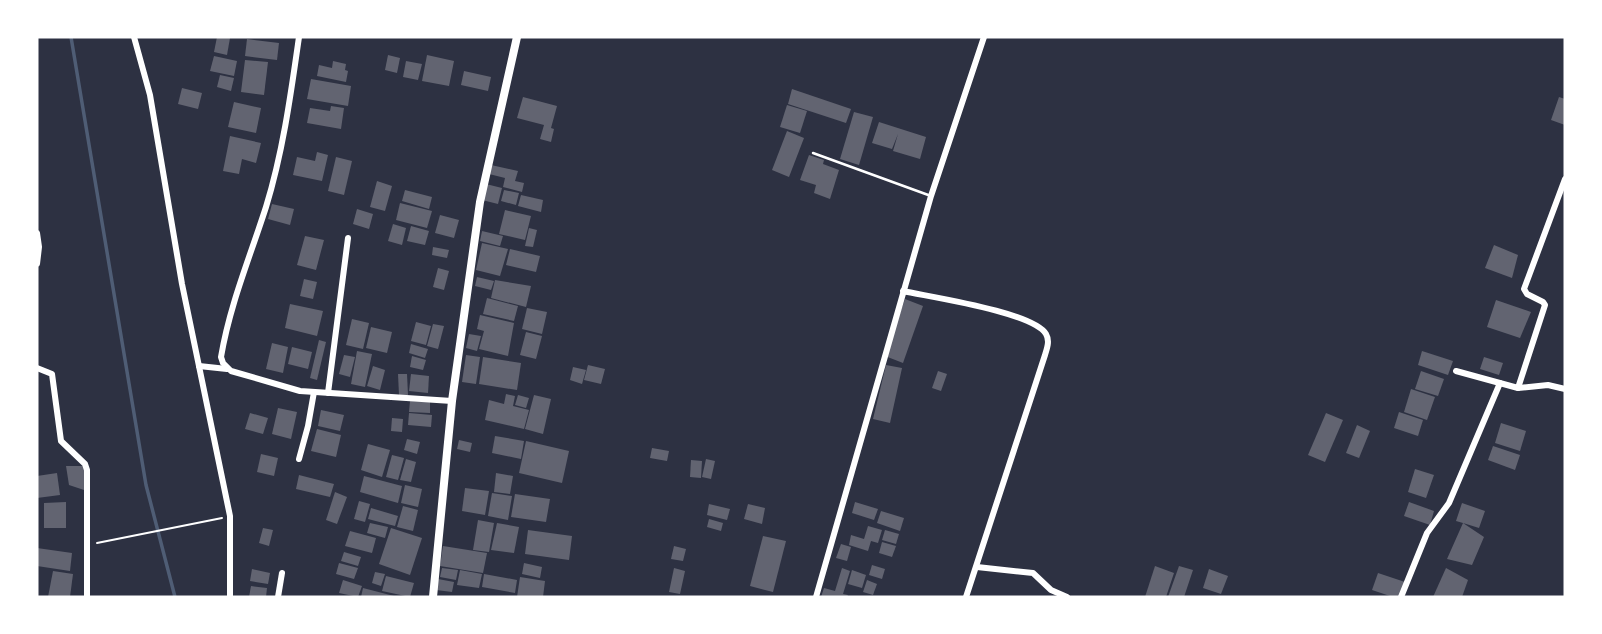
<svg xmlns="http://www.w3.org/2000/svg" width="1602" height="634" font-family="'IBM Plex Sans',sans-serif">
<rect width="100%" height="100%" fill="#2d3142"/>
<g fill="none" stroke-linecap="round" stroke-linejoin="round">
<polyline stroke="#4f5d75" stroke-width="3.5" points="71,37 146,485 175,597"/>
</g>
<g fill="#626471">
<polygon points="217,37 230,38 227,55 214,52"/>
<polygon points="247,39 279,43 277,60 245,56"/>
<polygon points="388,55 400,58 397,73 385,70"/>
<polygon points="427,55 454,61 449,86 422,81"/>
<polygon points="214,56 237,61 234,76 210,71"/>
<polygon points="245,60 268,62 264,95 241,92"/>
<polygon points="333,61 346,64 345,70 348,71 346,82 317,76 319,65 332,68"/>
<polygon points="406,61 422,64 418,80 403,77"/>
<polygon points="464,71 491,77 488,91 461,85"/>
<polygon points="220,75 234,78 231,91 217,87"/>
<polygon points="311,79 351,86 348,106 307,99"/>
<polygon points="182,88 202,93 198,109 178,104"/>
<polygon points="792,89 851,109 846,123 788,104"/>
<polygon points="523,97 557,106 551,128 554,129 551,142 540,139 544,125 517,118"/>
<polygon points="1559,97 1565,99 1565,125 1551,120"/>
<polygon points="234,102 261,108 256,133 228,127"/>
<polygon points="787,105 807,111 800,133 780,127"/>
<polygon points="331,106 344,108 341,129 307,123 310,108 330,111"/>
<polygon points="854,112 873,117 859,165 840,159"/>
<polygon points="879,122 926,137 920,159 893,151 898,134 892,149 872,143"/>
<polygon points="787,131 804,138 789,177 772,170"/>
<polygon points="230,136 261,143 256,163 242,159 239,174 223,171"/>
<polygon points="317,152 328,155 322,181 293,175 297,157 315,161"/>
<polygon points="809,155 824,160 823,164 839,170 830,199 814,193 816,185 800,180"/>
<polygon points="336,157 352,161 344,195 328,191"/>
<polygon points="491,165 518,171 515,181 524,183 522,192 503,187 505,178 489,174"/>
<polygon points="377,181 392,186 385,211 370,207"/>
<polygon points="486,184 502,188 498,204 482,200"/>
<polygon points="405,190 432,197 429,209 402,201"/>
<polygon points="504,190 519,193 516,205 501,201"/>
<polygon points="521,195 543,200 541,212 518,206"/>
<polygon points="400,203 432,211 427,228 396,220"/>
<polygon points="272,204 294,209 290,225 268,219"/>
<polygon points="357,209 373,214 369,229 353,224"/>
<polygon points="505,210 531,216 525,240 499,234"/>
<polygon points="440,215 459,220 454,238 435,233"/>
<polygon points="393,224 406,228 402,245 388,241"/>
<polygon points="411,226 429,231 425,245 407,241"/>
<polygon points="529,228 537,230 533,247 525,246"/>
<polygon points="482,231 503,236 500,246 480,241"/>
<polygon points="305,236 324,240 316,270 297,265"/>
<polygon points="482,243 508,249 500,276 476,270"/>
<polygon points="1494,245 1518,255 1512,278 1485,268"/>
<polygon points="433,247 449,250 447,258 432,255"/>
<polygon points="510,249 540,256 536,272 506,265"/>
<polygon points="438,268 449,271 444,290 433,287"/>
<polygon points="477,277 494,281 491,290 475,286"/>
<polygon points="304,279 317,282 313,299 300,296"/>
<polygon points="495,280 531,286 526,307 491,298"/>
<polygon points="487,298 518,306 514,321 483,314"/>
<polygon points="905,299 923,306 903,363 885,356"/>
<polygon points="1496,300 1531,312 1520,338 1487,327"/>
<polygon points="290,304 323,311 317,336 285,328"/>
<polygon points="527,308 547,312 542,334 522,329"/>
<polygon points="480,315 514,323 508,356 479,349 484,331 477,329"/>
<polygon points="352,319 369,323 363,349 346,345"/>
<polygon points="416,322 431,326 426,345 411,341"/>
<polygon points="433,324 444,326 438,349 427,346"/>
<polygon points="371,327 392,332 387,353 366,348"/>
<polygon points="526,332 542,336 536,359 520,355"/>
<polygon points="469,334 481,336 477,351 466,348"/>
<polygon points="319,340 326,342 317,380 310,378"/>
<polygon points="272,343 288,347 283,373 266,369"/>
<polygon points="411,344 428,349 425,358 409,353"/>
<polygon points="292,347 312,352 308,369 288,364"/>
<polygon points="357,351 372,354 365,387 351,384"/>
<polygon points="1422,351 1453,361 1448,375 1418,365"/>
<polygon points="344,355 355,357 350,377 339,374"/>
<polygon points="466,355 480,357 476,384 462,382"/>
<polygon points="412,356 426,360 423,370 410,367"/>
<polygon points="483,357 521,363 517,390 479,384"/>
<polygon points="1484,357 1503,363 1499,375 1480,369"/>
<polygon points="588,365 605,369 601,384 584,380"/>
<polygon points="886,365 902,368 890,423 873,419"/>
<polygon points="373,366 385,370 380,390 367,386"/>
<polygon points="573,367 586,370 582,384 570,380"/>
<polygon points="938,371 947,374 941,391 932,388"/>
<polygon points="1421,371 1444,379 1438,396 1415,389"/>
<polygon points="398,374 407,374 408,395 399,395"/>
<polygon points="411,374 429,376 428,393 409,391"/>
<polygon points="1411,389 1435,397 1427,420 1404,412"/>
<polygon points="506,394 515,396 513,406 529,410 524,429 485,420 489,400 504,404"/>
<polygon points="518,395 529,398 526,408 515,405"/>
<polygon points="534,395 551,399 543,434 525,429"/>
<polygon points="410,401 430,402 430,413 409,412"/>
<polygon points="278,408 297,412 291,439 272,434"/>
<polygon points="321,410 344,415 340,431 318,426"/>
<polygon points="1399,412 1423,420 1418,436 1394,428"/>
<polygon points="250,413 268,418 263,434 245,429"/>
<polygon points="409,413 432,415 431,427 408,425"/>
<polygon points="1326,413 1343,420 1325,462 1308,455"/>
<polygon points="392,418 403,419 402,432 391,431"/>
<polygon points="1501,423 1526,431 1520,451 1495,443"/>
<polygon points="1357,425 1370,431 1359,458 1346,453"/>
<polygon points="317,429 341,435 336,457 311,451"/>
<polygon points="495,436 524,441 521,459 492,453"/>
<polygon points="407,439 420,442 417,454 404,450"/>
<polygon points="459,440 472,443 470,452 457,449"/>
<polygon points="526,441 569,451 562,483 519,473"/>
<polygon points="368,444 390,450 382,477 361,470"/>
<polygon points="1493,446 1520,455 1515,470 1488,460"/>
<polygon points="652,448 669,451 667,461 650,458"/>
<polygon points="261,454 278,458 274,476 257,472"/>
<polygon points="392,455 404,458 398,480 386,477"/>
<polygon points="406,459 416,462 411,482 400,480"/>
<polygon points="706,459 715,461 711,479 702,477"/>
<polygon points="691,460 702,461 701,478 690,477"/>
<polygon points="66,466 85,466 84,490 69,485"/>
<polygon points="1415,469 1434,475 1426,498 1408,492"/>
<polygon points="57,473 60,495 37,498 37,476"/>
<polygon points="496,473 513,476 510,494 494,492"/>
<polygon points="299,475 334,484 330,497 296,489"/>
<polygon points="364,476 402,486 398,503 360,492"/>
<polygon points="405,485 422,489 418,507 401,503"/>
<polygon points="465,488 489,491 485,515 462,511"/>
<polygon points="335,492 347,497 337,524 326,520"/>
<polygon points="492,493 512,496 508,520 488,516"/>
<polygon points="515,494 550,499 546,522 511,517"/>
<polygon points="359,501 370,504 365,522 354,519"/>
<polygon points="66,502 66,528 44,528 44,503"/>
<polygon points="855,502 878,509 874,520 852,513"/>
<polygon points="1409,502 1434,511 1430,525 1404,516"/>
<polygon points="1462,503 1485,511 1479,528 1463,523 1484,537 1472,565 1447,559 1463,523 1456,521"/>
<polygon points="709,504 730,509 727,520 707,515"/>
<polygon points="748,504 765,508 762,524 744,519"/>
<polygon points="403,506 418,510 413,531 397,527"/>
<polygon points="371,508 398,516 395,526 368,519"/>
<polygon points="881,511 904,518 900,531 877,523"/>
<polygon points="709,519 723,523 721,531 707,527"/>
<polygon points="478,520 494,523 489,552 473,550"/>
<polygon points="370,523 388,527 385,538 367,533"/>
<polygon points="497,523 519,527 514,553 491,550"/>
<polygon points="868,526 882,530 878,543 871,541 868,551 849,545 851,535 864,539"/>
<polygon points="263,528 273,530 269,546 259,543"/>
<polygon points="391,528 422,538 410,575 379,564"/>
<polygon points="528,530 572,536 569,560 525,554"/>
<polygon points="885,530 899,534 896,544 882,540"/>
<polygon points="350,531 376,538 372,553 345,546"/>
<polygon points="763,536 786,541 773,592 750,586"/>
<polygon points="882,542 896,546 892,557 879,553"/>
<polygon points="841,544 851,547 847,561 836,558"/>
<polygon points="443,546 487,553 483,573 440,566"/>
<polygon points="674,546 686,549 683,561 671,559"/>
<polygon points="37,548 72,553 70,571 37,566"/>
<polygon points="344,552 361,557 358,566 341,561"/>
<polygon points="339,563 358,568 354,579 336,574"/>
<polygon points="524,563 542,567 540,578 522,574"/>
<polygon points="872,565 885,569 882,579 869,575"/>
<polygon points="1155,566 1174,573 1166,597 1145,597"/>
<polygon points="1179,566 1193,570 1184,597 1168,597"/>
<polygon points="442,568 458,570 456,580 440,577"/>
<polygon points="674,568 685,571 680,594 669,592"/>
<polygon points="842,568 850,571 843,594 848,595 847,597 821,597 824,588 835,591"/>
<polygon points="1446,568 1468,580 1462,597 1433,597"/>
<polygon points="252,569 270,573 268,584 250,581"/>
<polygon points="1209,569 1228,576 1221,594 1203,588"/>
<polygon points="460,570 482,574 479,588 457,585"/>
<polygon points="852,570 866,575 862,588 848,584"/>
<polygon points="53,571 73,574 70,597 48,597"/>
<polygon points="375,572 385,574 381,586 372,583"/>
<polygon points="1378,573 1405,582 1400,597 1393,597 1372,590"/>
<polygon points="484,574 517,580 515,593 482,587"/>
<polygon points="386,576 414,583 410,597 382,591"/>
<polygon points="520,577 545,581 543,597 517,597"/>
<polygon points="438,579 454,582 452,592 436,590"/>
<polygon points="343,580 362,586 358,597 339,593"/>
<polygon points="867,580 877,584 873,595 863,592"/>
<polygon points="251,586 267,588 266,597 249,597"/>
<polygon points="363,588 394,596 394,597 361,597"/>
</g>
<g fill="none" stroke-linecap="round" stroke-linejoin="round">
<polyline stroke="#fff" stroke-width="2" points="97,543 222,518"/>
<polyline stroke="#fff" stroke-width="2.5" points="813,153 931,196"/>
<g stroke="#fff" stroke-width="6">
<polyline points="134,37 150,95 182,284 230,516 230,597"/>
<path d="M299,37C291,93 283,152 266,207C250,257 230,304 221,357L223,363L231,371L300,391L452,401"/>
<polyline points="37,233 39,247 37,264"/>
<path d="M903,291C930,297 1033,312 1046,334C1050,341 1047,348 1045,355L966,597"/>
<polyline points="199,366 227,369"/>
<polyline points="37,368 52,374 61,441 85,464 87,470 87,597"/>
<polyline points="1456,371 1518,388 1548,385 1565,389"/>
<polyline points="1518,388 1545,305 1543,302 1527,294 1524,289 1565,179"/>
<polyline points="328,393 348,238"/>
<polyline points="299,459 308,426 314,392"/>
<polyline points="977,567 1033,573 1051,590 1067,597"/>
<polyline points="278,597 282,573"/>
<polyline points="816,597 931,196 984,37"/>
<polyline points="1401,597 1427,533 1449,503 1500,383"/>
</g>
<polyline stroke="#fff" stroke-width="8" points="433,597 452,401 480,202 517,37"/>
</g>
<rect width="1602" height="634" fill="none" stroke="#ffffff" stroke-width="77"/>
</svg>
